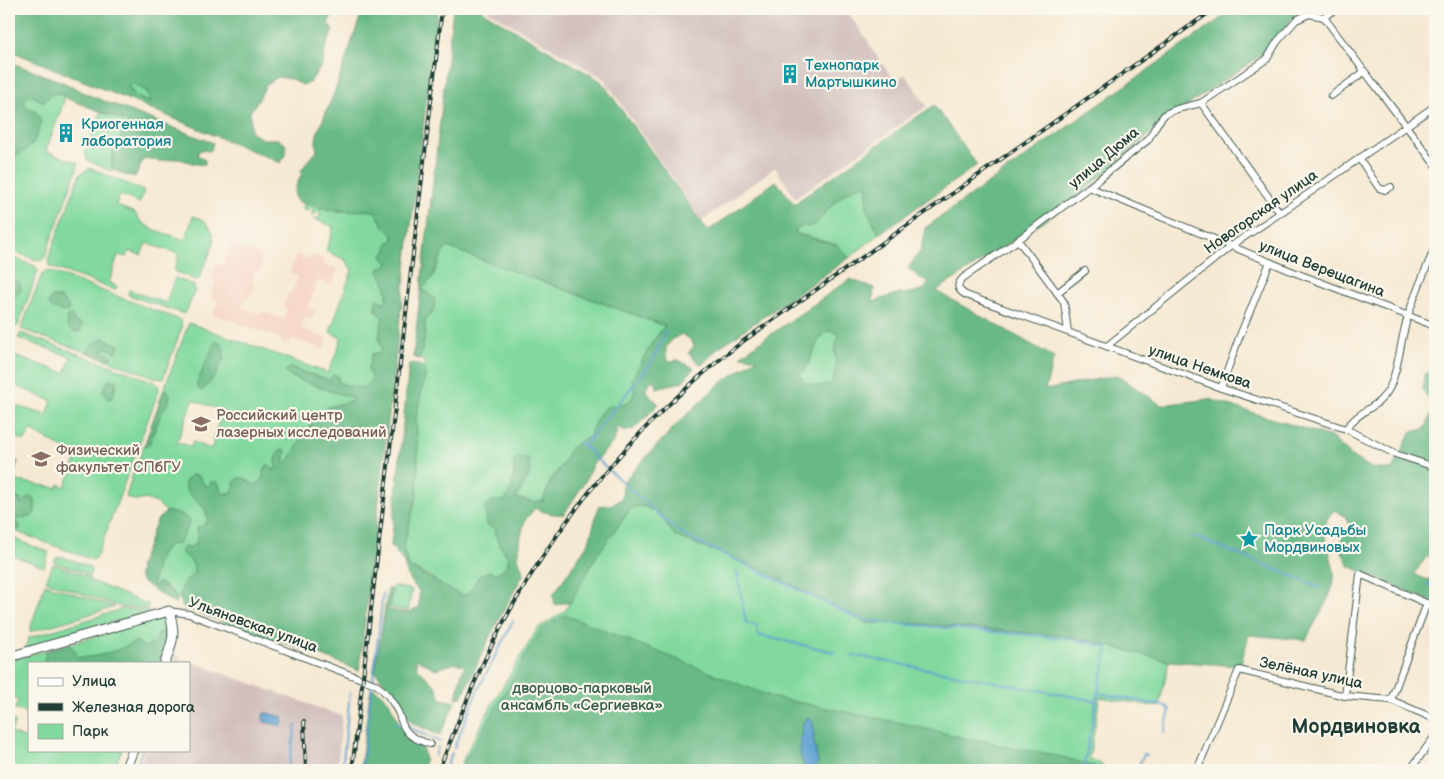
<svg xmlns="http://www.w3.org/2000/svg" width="1444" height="779" font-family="'Balsamiq Sans',sans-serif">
<rect width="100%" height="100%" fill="#fbf7ec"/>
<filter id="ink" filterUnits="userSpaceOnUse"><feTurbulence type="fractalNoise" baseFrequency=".02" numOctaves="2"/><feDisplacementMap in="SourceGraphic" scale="10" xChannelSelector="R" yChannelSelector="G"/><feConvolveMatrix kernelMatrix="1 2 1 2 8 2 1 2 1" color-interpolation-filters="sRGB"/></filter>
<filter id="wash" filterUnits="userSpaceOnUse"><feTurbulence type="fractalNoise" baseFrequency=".0096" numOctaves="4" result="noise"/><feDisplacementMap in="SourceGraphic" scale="20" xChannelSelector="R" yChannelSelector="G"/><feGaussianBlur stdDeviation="1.12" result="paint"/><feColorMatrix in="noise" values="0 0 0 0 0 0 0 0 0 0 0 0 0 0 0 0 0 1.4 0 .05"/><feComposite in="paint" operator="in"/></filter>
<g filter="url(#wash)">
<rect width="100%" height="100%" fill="#f6e9d3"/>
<polygon fill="#f5d2c2" points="230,244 261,255 259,261 262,263 259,272 255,271 251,282 255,284 250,298 246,297 242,307 260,314 262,311 283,319 287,308 283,307 289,291 292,292 298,276 290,273 296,255 309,259 311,255 324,259 323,264 338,269 331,286 318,281 308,307 315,310 312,319 305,317 301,328 328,339 324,350 293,339 291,342 284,344 280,339 277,337 213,314 218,301 210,298 216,280 211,278 216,264 222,266"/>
<g fill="#d1bfbd">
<polygon points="485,9 845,9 868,41 872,50 895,81 905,74 927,106 795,198 775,167 702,221 603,78"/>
<polygon points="177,654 180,658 342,716 337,770 138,770 145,750 189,750 189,663 174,663"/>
</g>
<g fill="#81d99e" stroke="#508b69" fill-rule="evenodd">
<polygon points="9,62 67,84 64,95 64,101 46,151 76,162 78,163 78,166 45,257 40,261 9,250"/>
<polygon points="132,83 148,92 149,103 135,96 129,87"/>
<path d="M101,112L131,123C123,136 106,153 113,170L111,171L87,160L85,153Z"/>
<path d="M89,169H93L144,191L140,203L120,195L116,205L135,213L141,222L152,229L185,240L193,216C207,220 215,230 213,245L199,279L195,280L174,271L179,254L146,243L141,255L129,251L127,257L118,255L109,283L117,286L115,290L49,266L48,259L80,174Z"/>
<path d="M867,184V210L879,234L849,258L837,245L795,233V230C802,224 807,228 814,225C817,223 822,216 825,213C835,201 851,186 867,184Z"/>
<path d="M306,203L315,204L318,208C325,208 331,210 338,211C351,212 364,209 376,212L383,225L393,235V241L387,249V251L383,258L388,262L385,267H381C382,278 391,293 385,303L378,299L375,309L383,318L379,337L382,350L380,352L371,357L372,360L368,367L369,369V373L372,376C370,397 342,385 331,379L329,381L325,378L305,373L292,368L289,376L330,391L352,397L353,400C347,402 336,404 331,407C309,419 301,443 288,463L284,462L286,453L279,451L276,457L277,468L273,470L269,465C265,473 263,483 254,485L244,478L231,493H223L221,492L220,487L205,486L199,476L192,475L194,498L205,509L208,520L202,527H198C195,532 199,539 195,545L190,547L189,550L188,547L183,548V550C186,557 193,561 194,567C196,574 190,576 187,581C183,587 181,593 180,600L170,590L158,582L155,586L152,585L160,555L164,552L169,543L183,536L186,529L172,512H166L157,503L145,499L137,501L126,497L135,467L143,449L164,389L189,323L328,373L339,346L341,338L330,332L352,270L344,259L326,251L333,230L332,226L314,219L319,218L321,214L315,212L314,216L311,215L313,210L312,207H309L308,211L303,210L304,204ZM193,400L223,411L212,440L214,441L211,449L193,442L191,447L177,442Z"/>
<path d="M447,247L665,326L653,341L632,379C633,382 635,388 635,391C634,406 618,406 607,407L590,437L569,450L564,462L551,480L543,501L532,502L516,498L529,475L515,473C513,479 513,487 510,492C506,502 496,518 495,528C494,540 505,551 509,560C503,574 493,574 479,576L471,590L464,596L443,586L429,576L409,567L403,548L417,495L418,451L416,418L425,373L424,367V361L419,359C428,334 425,315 422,289L432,278L442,254Z"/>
<polygon points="9,256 35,266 38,271 18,326 13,328 9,327"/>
<polygon points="45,271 52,272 178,319 181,321 182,327 163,379 157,378 21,329 42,274"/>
<polygon points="175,278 189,283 194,286 195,291 186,312 184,314 128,295 129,290 166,303"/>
<path d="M828,331L837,332L839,338C831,352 837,354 836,368C836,373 833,379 831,384C820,387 813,386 803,382L800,375L806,369L818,341Z"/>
<polygon points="21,333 155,382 159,387 158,393 98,554 93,560 9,529 9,526 19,529 16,523 17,518 27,517 35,511 35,500 22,504 20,503 20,499 9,497 9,458 18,461 13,480 57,488 59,484 65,487 76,460 68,456 71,453 31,430 25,441 9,435 9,404 47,415 52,401 9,383 9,371 14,356 65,373 71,357 18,338"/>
<polygon points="642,506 658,512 675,536 761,569 866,623 922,624 1069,636 1169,661 1159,707 1100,697 1089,760 1097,761 1107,770 459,770 465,755 494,701 538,628 565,611 597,555 632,507"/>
<polygon points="9,537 49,552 44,567 9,554"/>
<polygon points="59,557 63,557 88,566 91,570 90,575 54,562 56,558"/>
<polygon points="53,564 89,577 89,580 149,605 148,608 121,607 46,581"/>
<polygon points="45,584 115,607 29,632"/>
<polygon points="393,586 412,590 408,611 390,608"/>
<polygon points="122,609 148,610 150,612 62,636 25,649 28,638"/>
<path d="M161,618C175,631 164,648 159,663H29V714L15,709L18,700L13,698L9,708V661Z"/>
<polygon points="9,719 15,722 11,733 27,739 29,736 29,750 122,750 113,770 12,770 9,767"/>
</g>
<g fill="#68b985" stroke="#447b5c" fill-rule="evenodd">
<path d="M9,9H344L332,16L328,23L333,30L325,49L323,64L309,83L302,85L292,79L278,77L266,85L260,97L250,112L251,132L262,139H278L286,145V153L281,163L9,50ZM132,83L148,92L149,103L135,96L129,87Z"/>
<path d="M363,9H438L412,216L359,671C324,655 288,644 251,632C229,625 208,616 186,608L182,606C180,599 180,592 183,585C185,581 188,579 191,576C199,568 190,558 182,554V551L184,547H188L189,550L190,547L195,545C198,539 196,532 198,527H202L208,520C208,518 207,514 206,512C201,500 171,489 192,475C201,475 200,480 205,486H209L211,482H216L219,484L221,492L223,494L231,493L234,488V482L239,478H244L254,485C264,482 262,473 267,465H269L273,470L277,468C276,461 274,451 284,449L286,451L284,462H288L303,436L319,415L327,407L339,405L353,400L352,397L330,391L289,376L285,371C289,369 288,368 293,368C297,369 301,372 305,373C313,376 322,376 329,381L332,376L335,375L338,376L339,383L361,388L366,387L372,378L371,375L368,371L372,354L380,352L382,350L379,337L383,318C377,312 373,307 377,299L384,303L387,300C389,291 384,278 378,271L379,270L385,266L388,263L382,256L387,251V245L389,242L393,241V235L383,225L376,212L368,210L351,211L332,210L325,208H318L315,204L306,203L304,204C286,198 299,183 302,172L301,171L309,159L317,152L316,141L317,134L335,91Z"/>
<path d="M453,9H481L487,14L601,81L708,231L776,181L794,204L934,105L977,165L879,234L867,210V184C852,185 835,201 825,213C822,216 817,223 814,225C807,228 802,224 795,231V233L798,235L837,245L849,258L718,348L704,363L700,364L688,353L694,346L691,340L682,334L673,339L666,347V356L669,361L678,360L694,368L682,382L657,388L653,379L645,389L651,397L659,404L634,429L624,431L618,427L614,441L592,465L586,480L564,514C553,515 545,513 535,508L525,520L521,536L518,559L524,573L492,632L462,697L456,698L462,672L465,666L456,663L436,669L416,659L417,668L436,686L441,699L455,702L440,736L411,722L396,697L375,671L388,589H392L388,610L409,613L419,607V591L409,579L403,561L391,546L409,364L412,363L424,367L426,373L416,418L418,451L417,495L403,548L409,567C413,569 416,571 420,573C435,580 448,590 464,596L471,590L479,576L488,571L496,574L506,568L509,561L505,551L499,544L495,529L487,525L485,508L491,501H505C513,487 515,477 513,461L520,458H529V475L516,498L532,502L543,501L551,480L564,462L569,450L582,440L590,437C590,430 600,410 607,407C608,407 614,406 615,406C626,405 631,402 635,391L633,388L632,379L653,341L665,326L447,247L442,254L432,278L422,289L434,298C436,308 434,313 425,319C426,333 424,345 419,359L413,357Z"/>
<path d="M1234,9H1330L1326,12L1295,14L1270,49L1170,117L1067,206L936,291L1054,357L1045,390L1117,375L1161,405L1209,399L1331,437L1354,458L1372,468L1392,470L1411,432L1425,429L1434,407L1423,390L1424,374L1435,371V559L1427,556L1414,574L1435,583V603L1349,566L1342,552V537L1349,525L1345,516L1334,510C1332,513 1329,516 1327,519C1319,534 1336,562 1334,580C1332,597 1314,623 1306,640L1249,635L1240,666L1169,661L1069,636L922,624L866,623L761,569L675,536L658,512L642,506L632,507L597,555L570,603H562L555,605L553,595L589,542L599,506L612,505L622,498L623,482L678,423L717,386L757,358L740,356L850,279L874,288L873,302L896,294L911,293L925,289L929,281L920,278L908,268L921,250L925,228ZM828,331L837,332L839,338C831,352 837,354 836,367C836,373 833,379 831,384C820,387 813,386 803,382L800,375L806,369L818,341Z"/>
<path d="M9,62L67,84L86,94L213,143L211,150L209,151L203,150L198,151V156L205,160V164C195,166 187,160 178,159C171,158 165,162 158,161C152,160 149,157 143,160L136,176C129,177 115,173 111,166L114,152L120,137L130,123L68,99C63,94 59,93 52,94L44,102L33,96H29L24,100C25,108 29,109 36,112L41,121L38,132L32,145L9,162Z"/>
<path d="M10,279C27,280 22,297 9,298Z"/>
<path d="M52,297L61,298L69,307L68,311C62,313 52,309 48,304Z"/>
<polygon points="67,316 71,316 74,318 74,321 82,325 80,332 72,331 67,326"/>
<polygon points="103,338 118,345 118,350 115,352 107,348 103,349 103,352 111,355 111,358 109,359 87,351 91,345"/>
<polygon points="215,342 218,342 221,344 224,349 224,360 219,366 216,375 202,391 197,387 197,383"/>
<polygon points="109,380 116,380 116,387 112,398 108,399 102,391"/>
<polygon points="164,389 168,391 170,395 169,403 162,411 149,445 146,446 145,444"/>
<polygon points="9,497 21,499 20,503 22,504 27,498 31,497 35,500 35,512 31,517 17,518 16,523 21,527 19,529 9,526"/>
<polygon points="166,512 183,515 190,521 180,542 175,545 169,544 164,552 160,555 152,585 155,586 158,582 177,597 175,604 141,581 139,576 140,565 143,556 147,548 152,532 158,519"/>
<polygon points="565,615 772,697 902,723 977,741 986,740 1000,746 1051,754 1095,766 1101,770 462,770 466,759 541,629"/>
<path d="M163,631L168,632V637L159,663H44L46,651L68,644L75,650L77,657C97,659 119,650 137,641L144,647L153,644L159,633Z"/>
<polygon points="372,688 381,693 389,702 406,737 423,748 425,761 421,770 360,770 370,693"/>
</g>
<g fill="#5da0d1" stroke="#3e6e82">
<polygon points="264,713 267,713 284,717 282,726 264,722 263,717"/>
<path d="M809,718L813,722L814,740L818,763L816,766L812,770C794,766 801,733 804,720Z"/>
<polygon points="1270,761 1281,762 1286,765 1288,770 1263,770 1265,764"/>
</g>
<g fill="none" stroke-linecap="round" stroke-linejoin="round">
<g stroke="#5da0d1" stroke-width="2">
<polyline points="666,331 652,362 584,446 602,464 673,527 684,535 853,616 870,621 1074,639 1108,647 1098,693"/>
<polyline points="578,442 584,446"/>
<polyline points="1193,536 1320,587"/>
<polyline points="737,572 746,623 757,626 758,635 834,652"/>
<polyline points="1427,584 1435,587"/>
<polyline points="852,655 1096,701"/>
<polyline points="172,663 172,662"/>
<polyline points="373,680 383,593"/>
<polyline points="404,720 406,720 408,727 440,742"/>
<polyline points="394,724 398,723"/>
<polyline points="454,748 477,692 513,621"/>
<polyline points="435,756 438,747"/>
<polyline points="1084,766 1104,770"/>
<polyline points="136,770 142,750"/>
<polyline points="288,770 296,725"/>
<polyline points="342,770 350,692"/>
<polyline points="362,770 372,686"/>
<polyline points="445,770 452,753"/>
<polyline points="1057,770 1058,769"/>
<polyline points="1083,770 1098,693 1165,706 1168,707 1170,711 1164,732"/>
<polyline points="1137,770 1144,754 1147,755"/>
</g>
</g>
</g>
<g filter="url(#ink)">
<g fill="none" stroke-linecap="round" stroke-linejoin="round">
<g stroke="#3f574c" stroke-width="8">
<g id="street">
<path d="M1336,9L1324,17L1309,14L1296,20L1277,42L1267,59L1201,103L1177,109L1165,114L1157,124L1148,140L1089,187L1018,240L963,278C956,285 957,290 966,295L1221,388L1346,429L1395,454L1435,467"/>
<path d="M1324,17C1360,67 1399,115 1435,165"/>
<polyline points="1331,96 1364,72"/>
<polyline points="1201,103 1280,213"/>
<polyline points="1359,158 1379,188 1385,190 1391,187"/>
<polyline points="1089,187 1296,273 1435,326"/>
<polyline points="1018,240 1064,302 1068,332"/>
<polyline points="1057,293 1085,271"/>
<polyline points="1107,346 1231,246 1289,207 1435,106"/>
<polyline points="1221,388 1239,338 1270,262"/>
<path d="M1346,429C1357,411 1380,408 1390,387C1399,367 1400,344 1406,323C1413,297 1425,272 1435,247"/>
<path d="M169,611L189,614L375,684C386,691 392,700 398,712C401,719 402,728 409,734C415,739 423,742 430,744"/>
<polyline points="1345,696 1360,574 1435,607"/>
<polyline points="1391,700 1427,603"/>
<polyline points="1197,770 1239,670 1345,696 1391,700 1435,719"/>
<polyline points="1410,770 1435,736"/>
</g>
</g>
<g stroke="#3f574c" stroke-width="11">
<g id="secondary">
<path d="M9,657L169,611C176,634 173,641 165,663"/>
<polyline points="125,770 133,750"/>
</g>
</g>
<use href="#street" stroke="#fff" stroke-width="6"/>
<use href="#secondary" stroke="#fff" stroke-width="9"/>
<g stroke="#1f3d34" stroke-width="4">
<g id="rail">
<polyline points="304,721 306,770"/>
<polyline points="352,770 442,9"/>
<path d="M439,770C461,714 483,657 513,605C571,503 649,413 742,342L1214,9"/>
</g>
</g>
<use href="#rail" stroke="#fbf7ec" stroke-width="2" stroke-dasharray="5.5" stroke-linecap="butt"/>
</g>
</g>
<defs>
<g id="building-bare" transform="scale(1.5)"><path d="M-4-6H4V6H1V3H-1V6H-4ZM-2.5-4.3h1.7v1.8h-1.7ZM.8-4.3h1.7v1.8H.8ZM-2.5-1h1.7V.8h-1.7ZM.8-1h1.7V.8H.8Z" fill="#0f9aa8" stroke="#fbf7ec" stroke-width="2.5" paint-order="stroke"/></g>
<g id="university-bare" transform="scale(1.5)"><path d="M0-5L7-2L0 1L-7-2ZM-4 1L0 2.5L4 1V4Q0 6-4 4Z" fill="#8d6e63" stroke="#fbf7ec" stroke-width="2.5" paint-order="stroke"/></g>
<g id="sight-bare" transform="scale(1.5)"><path d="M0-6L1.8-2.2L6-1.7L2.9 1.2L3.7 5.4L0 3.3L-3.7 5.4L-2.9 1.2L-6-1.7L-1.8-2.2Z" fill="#0f9aa8" stroke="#fbf7ec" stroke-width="2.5" paint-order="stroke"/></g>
</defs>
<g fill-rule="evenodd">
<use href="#building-bare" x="790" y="74"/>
<use href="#building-bare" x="66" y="133"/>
<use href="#university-bare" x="201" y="424"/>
<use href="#university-bare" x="41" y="459"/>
<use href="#sight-bare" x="1249" y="539"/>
</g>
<g text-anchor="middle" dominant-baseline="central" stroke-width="4.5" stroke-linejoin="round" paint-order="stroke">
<g font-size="15" fill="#0d838f" stroke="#fbf7ec" text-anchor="start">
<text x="805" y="65">Технопарк<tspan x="805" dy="17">Мартышкино</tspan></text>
<text x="81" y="124">Криогенная<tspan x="81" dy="17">лаборатория</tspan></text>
<text x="1264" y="530">Парк Усадьбы<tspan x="1264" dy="17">Мордвиновых</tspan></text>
</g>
<g font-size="15" fill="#1f3d34" stroke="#fbf7ec">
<text transform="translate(1104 158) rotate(-40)">улица Дюма</text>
<text transform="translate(1261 212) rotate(-35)">Новогорская улица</text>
<text transform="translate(1322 269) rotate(21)">улица Верещагина</text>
<text transform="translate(1200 367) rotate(19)">улица Немкова</text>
<text transform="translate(253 625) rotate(20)">Ульяновская улица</text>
<text transform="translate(1311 673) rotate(12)">Зелёная улица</text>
</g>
<g font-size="15" fill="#785e54" stroke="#fbf7ec" text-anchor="start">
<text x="216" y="415">Российский центр<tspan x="216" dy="17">лазерных исследований</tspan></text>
<text x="56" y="450">Физический<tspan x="56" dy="17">факультет СПбГУ</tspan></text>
</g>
<g font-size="15" fill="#335c49" stroke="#fbf7ec">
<text x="582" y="688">дворцово-парковый<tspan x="582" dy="17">ансамбль «Сергиевка»</tspan></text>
</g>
<g font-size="20" font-weight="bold" fill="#1f3d34" stroke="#fbf7ec">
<text x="1356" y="727">Мордвиновка</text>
</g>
</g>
<rect width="1444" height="779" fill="none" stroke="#fbf7ec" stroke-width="30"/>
<rect x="28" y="662" width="162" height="90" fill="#fbf7ec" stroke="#a3ada2"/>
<rect x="38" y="678" width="25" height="8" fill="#ffffff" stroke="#a3ada2"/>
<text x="72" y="686" font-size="15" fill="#1f3d34">Улица</text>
<rect x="38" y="703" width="25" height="8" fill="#1f3d34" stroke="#a3ada2"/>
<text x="72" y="712" font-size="15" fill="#1f3d34">Железная дорога</text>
<rect x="38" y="724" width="25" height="15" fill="#81d99e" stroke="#a3ada2"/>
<text x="72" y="736" font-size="15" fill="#1f3d34">Парк</text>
</svg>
